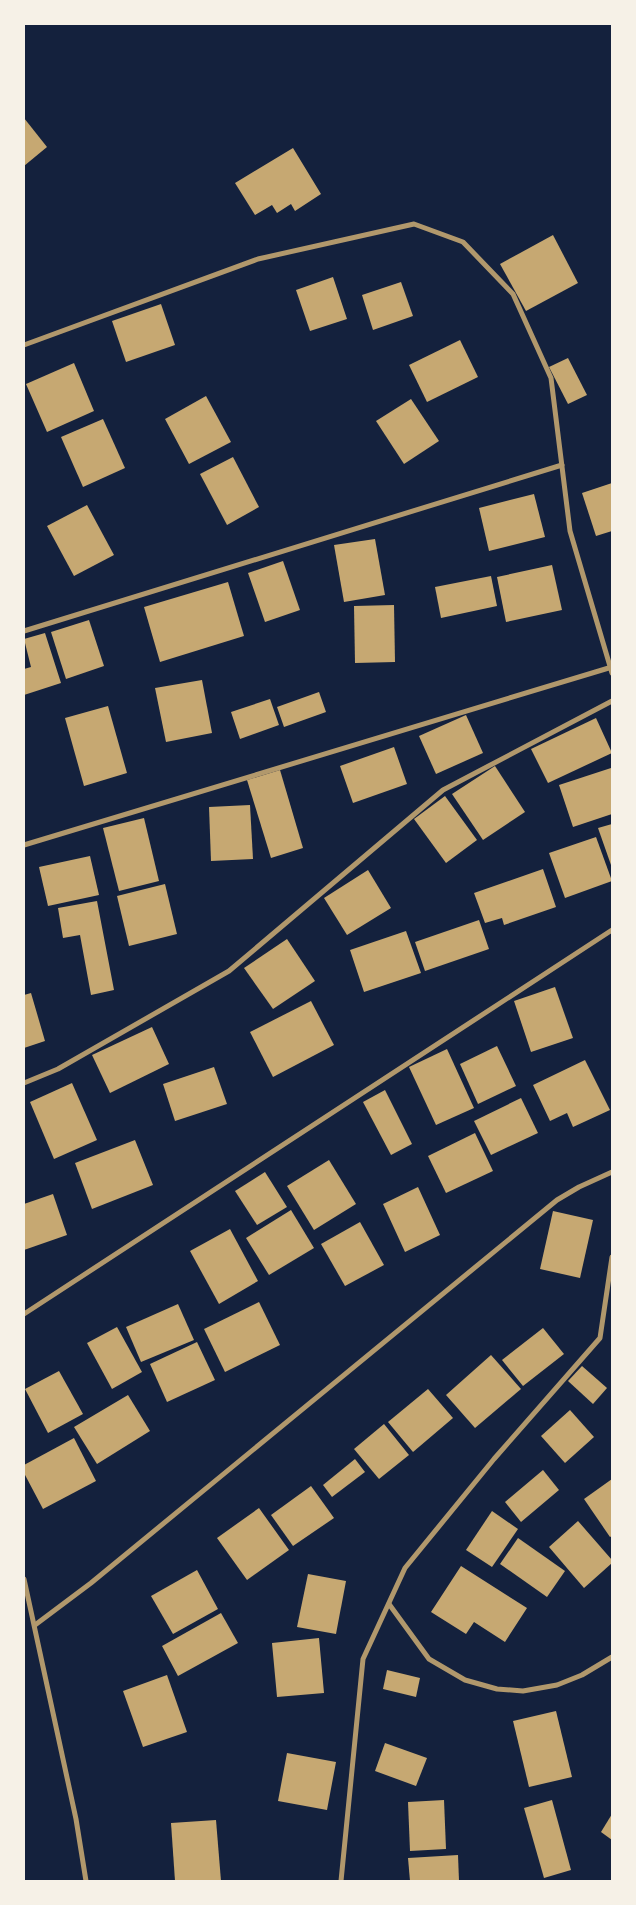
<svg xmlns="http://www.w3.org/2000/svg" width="636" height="1905" font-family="Figtree,sans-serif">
<rect width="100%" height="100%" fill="#14213d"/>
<g fill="#c6a872">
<polygon points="24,118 47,147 24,166"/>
<polygon points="293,148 321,194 295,211 291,204 277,213 272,205 255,215 235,183"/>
<polygon points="553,235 578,283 526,311 500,264"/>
<polygon points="333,277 347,319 310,331 296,290"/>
<polygon points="401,282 413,316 373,330 362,295"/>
<polygon points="161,304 175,345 126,362 112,321"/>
<polygon points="460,340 478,377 427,402 409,365"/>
<polygon points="568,358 587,395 568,404 549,367"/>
<polygon points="74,363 94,411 47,432 26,384"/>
<polygon points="206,396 231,442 189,464 165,419"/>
<polygon points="411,399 439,441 404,464 376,421"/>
<polygon points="103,419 125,468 83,487 61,437"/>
<polygon points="233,457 259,507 227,525 200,474"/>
<polygon points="612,483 612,531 596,536 582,493"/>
<polygon points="534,494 545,537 489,551 479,508"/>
<polygon points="87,505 114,555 74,576 47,526"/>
<polygon points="375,539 385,595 344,602 334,545"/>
<polygon points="283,561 300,610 265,622 248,573"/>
<polygon points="552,565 562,610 506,622 497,577"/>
<polygon points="491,576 497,606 441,618 435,587"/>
<polygon points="228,582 244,636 160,662 144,607"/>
<polygon points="394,605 395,662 355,663 354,606"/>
<polygon points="89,620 104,666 66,679 51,632"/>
<polygon points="45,633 61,683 24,695 24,669 31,667 24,639"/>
<polygon points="202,680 212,733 166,742 155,688"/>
<polygon points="319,692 326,712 284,727 277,707"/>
<polygon points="270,699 279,725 240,739 231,712"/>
<polygon points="108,706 127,773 84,786 65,718"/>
<polygon points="466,715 483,753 436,774 419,736"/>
<polygon points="596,718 612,753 548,783 531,749"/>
<polygon points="394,747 407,784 353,803 340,766"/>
<polygon points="495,766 525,812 483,840 452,794"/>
<polygon points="611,768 612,814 573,827 559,785"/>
<polygon points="280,770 303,848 271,858 247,780"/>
<polygon points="445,796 477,840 446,863 414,819"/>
<polygon points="250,805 253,859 211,861 209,807"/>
<polygon points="144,818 159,881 119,891 103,828"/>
<polygon points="612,824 612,865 611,865 598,828"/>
<polygon points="596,837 612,881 565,898 549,853"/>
<polygon points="90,856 99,895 48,906 39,867"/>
<polygon points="543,869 556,907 504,925 502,918 485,923 474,893"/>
<polygon points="368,870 391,908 347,935 324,898"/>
<polygon points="165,884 177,934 129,946 117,896"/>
<polygon points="97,901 114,990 91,995 80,935 63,938 58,908"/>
<polygon points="479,920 489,949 425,971 415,942"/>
<polygon points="406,931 421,973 364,992 350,950"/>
<polygon points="287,939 315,981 273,1009 244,968"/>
<polygon points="555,987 573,1038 531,1052 514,1001"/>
<polygon points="31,993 45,1041 24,1048 24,995"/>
<polygon points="311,1001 334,1045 273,1077 250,1032"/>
<polygon points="152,1027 169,1064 110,1093 92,1055"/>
<polygon points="497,1046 516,1086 478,1104 460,1064"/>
<polygon points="447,1049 474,1108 436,1125 409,1067"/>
<polygon points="585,1060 610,1110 573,1127 567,1113 550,1121 533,1085"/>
<polygon points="214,1067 227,1104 175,1121 163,1084"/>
<polygon points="72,1083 97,1140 54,1159 30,1102"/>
<polygon points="385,1090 412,1144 391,1155 363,1102"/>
<polygon points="521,1098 538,1133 491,1155 474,1121"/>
<polygon points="475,1133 493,1171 446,1193 428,1156"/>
<polygon points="135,1140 153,1185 92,1209 75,1163"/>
<polygon points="329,1160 356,1204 314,1230 287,1186"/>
<polygon points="265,1172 287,1207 257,1225 235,1191"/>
<polygon points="418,1187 440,1235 405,1252 383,1204"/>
<polygon points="53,1194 67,1235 24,1250 24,1204"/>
<polygon points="291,1210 314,1248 269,1275 246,1238"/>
<polygon points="553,1211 593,1220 580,1278 540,1269"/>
<polygon points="360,1222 384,1265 345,1286 321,1244"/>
<polygon points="230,1229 258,1281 219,1304 190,1251"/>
<polygon points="259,1302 280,1345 225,1372 204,1329"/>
<polygon points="178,1304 194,1340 141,1362 126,1327"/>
<polygon points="117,1327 142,1372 112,1389 87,1343"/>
<polygon points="543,1328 564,1354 523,1386 502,1360"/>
<polygon points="197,1342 215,1380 167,1402 150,1364"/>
<polygon points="491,1355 521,1389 475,1428 446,1395"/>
<polygon points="582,1366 607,1388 593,1404 568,1381"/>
<polygon points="59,1371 83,1414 48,1433 25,1389"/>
<polygon points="428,1389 453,1418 413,1452 388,1422"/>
<polygon points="128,1395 150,1431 97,1464 74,1427"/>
<polygon points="570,1410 594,1437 565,1463 541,1436"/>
<polygon points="384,1424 409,1455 379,1479 354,1449"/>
<polygon points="74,1438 96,1481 43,1509 24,1473 24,1465"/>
<polygon points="355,1459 365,1472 332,1497 323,1485"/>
<polygon points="543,1470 559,1490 521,1522 505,1502"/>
<polygon points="612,1479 612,1536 610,1537 584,1499"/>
<polygon points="311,1486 334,1518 293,1546 271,1515"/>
<polygon points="259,1508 289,1550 247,1580 217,1538"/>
<polygon points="492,1511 518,1529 492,1567 466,1550"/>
<polygon points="578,1521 612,1560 612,1563 584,1588 549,1547"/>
<polygon points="518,1538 565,1571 547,1597 500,1564"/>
<polygon points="461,1566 527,1608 505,1642 474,1622 466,1634 431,1612"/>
<polygon points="197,1570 218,1609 173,1634 151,1596"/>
<polygon points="308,1574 346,1581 336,1634 297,1627"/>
<polygon points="221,1613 238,1643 178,1676 162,1646"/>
<polygon points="319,1638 324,1693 277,1697 272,1643"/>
<polygon points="387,1670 420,1678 416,1697 383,1689"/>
<polygon points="167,1675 187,1732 143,1747 123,1691"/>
<polygon points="556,1711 572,1777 529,1787 513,1721"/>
<polygon points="385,1743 427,1758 416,1786 375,1771"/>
<polygon points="287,1753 336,1762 327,1810 278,1801"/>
<polygon points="444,1800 446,1849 410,1851 408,1802"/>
<polygon points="552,1800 571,1870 544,1878 524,1808"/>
<polygon points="612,1814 612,1840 601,1832"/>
<polygon points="216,1820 221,1881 175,1881 171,1823"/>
<polygon points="458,1855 459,1881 410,1881 408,1858"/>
</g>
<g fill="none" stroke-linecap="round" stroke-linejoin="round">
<g stroke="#b1986c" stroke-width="5">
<polyline points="24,345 258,259 414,224 463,242 513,294 551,378 570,531 612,673"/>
<polyline points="24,631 562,465"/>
<polyline points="24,845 612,667"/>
<polyline points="24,1083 58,1069 229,971 443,790 612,701"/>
<polyline points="24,1314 612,930"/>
<polyline points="24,1579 76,1819 86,1881"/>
<polyline points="389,1604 429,1659 465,1680 497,1689 523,1691 557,1685 582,1675 612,1657"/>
<polyline points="35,1625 91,1583 557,1200 579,1187 612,1172"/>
<polyline points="341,1881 363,1659 405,1568 494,1459 600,1338 612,1257"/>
</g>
</g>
<rect width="636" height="1905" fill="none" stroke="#f6f1e7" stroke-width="50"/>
</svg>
